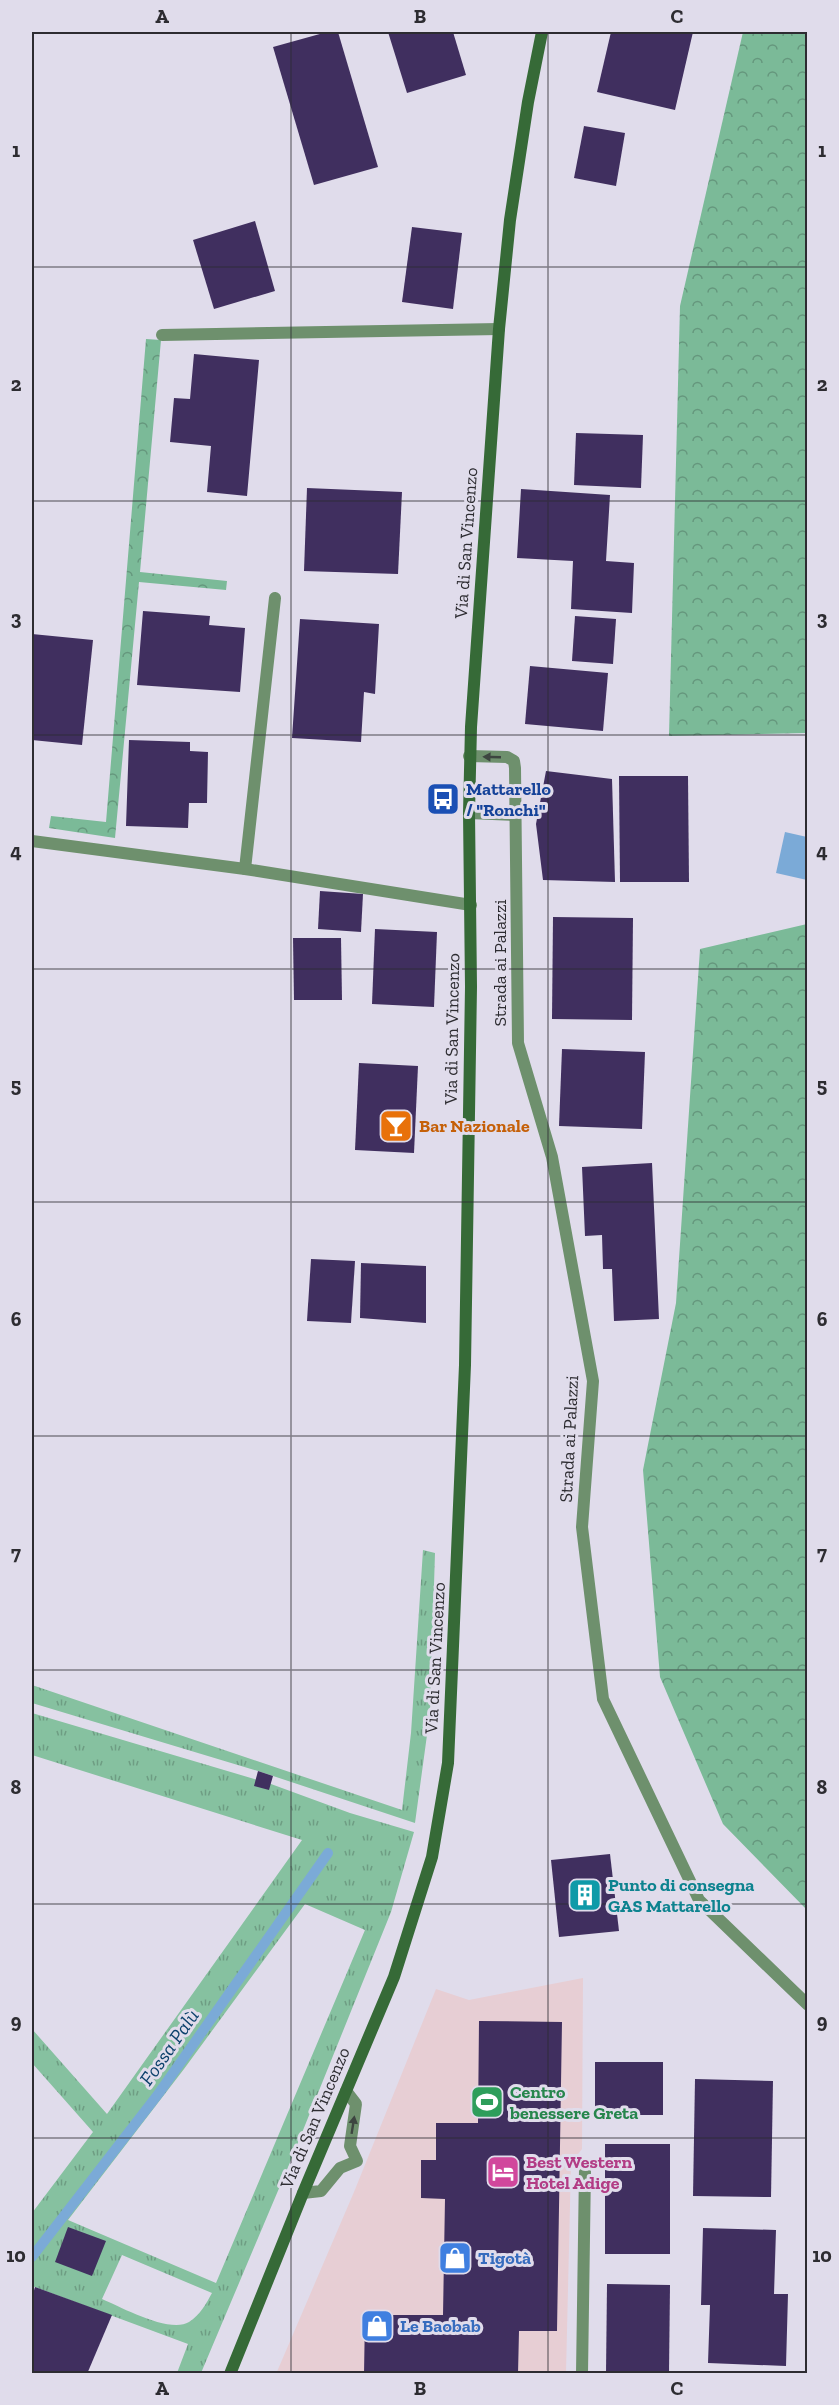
<svg xmlns="http://www.w3.org/2000/svg" width="839" height="2405" font-family="'Zilla Slab',serif">
<defs>
<pattern id="grass-tufts" width="24" height="20" patternUnits="userSpaceOnUse" patternTransform="scale(1.5)"><rect width="24" height="20" fill="#86c1a0"/><path d="M3 7l-1-3M5 7V3M7 7l1-3M15 17l-1-3M17 17v-4M19 17l1-3" fill="none" stroke="#6e9d83"/></pattern>
<pattern id="forest-crowns" width="20" height="18" patternUnits="userSpaceOnUse" patternTransform="scale(1.5)"><rect width="20" height="18" fill="#7bba98"/><path d="M2 6a3 3 0 1 1 6 0M12 15a3 3 0 1 1 6 0" fill="none" stroke="#65977d"/></pattern>
</defs>
<rect width="100%" height="100%" fill="#e0dceb"/>
<polygon fill="#e7ced4" points="583,1978 582,2149 571,2163 566,2373 276,2374 354,2192 436,1989 469,2000"/>
<g fill="url(#grass-tufts)" fill-rule="evenodd">
<polygon points="423,1550 435,1553 430,1713 415,1823 258,1771 32,1703 32,1685 402,1810 411,1733"/>
<path d="M32,1713L271,1784L350,1813L414,1832L391,1912L291,2160L201,2373H177L188,2344L32,2286V2213L93,2132L32,2063V2029L107,2114L302,1840L32,1755ZM305,1904L365,1930L216,2283L68,2220L184,2069ZM122,2255L212,2293C206,2304 200,2315 189,2322C170,2334 121,2307 102,2299Z"/>
</g>
<g fill="url(#forest-crowns)">
<polygon points="743,32 807,32 807,733 669,736 680,306"/>
<polygon points="146,339 161,340 140,572 227,581 226,590 139,582 115,838 49,828 51,816 106,822"/>
<polygon points="807,924 807,1910 723,1824 660,1677 643,1470 676,1303 700,949"/>
</g>
<polygon fill="#7baad7" points="785,832 807,837 807,880 776,873"/>
<g fill="none" stroke-linecap="round" stroke-linejoin="round">
<polyline stroke="#7baad7" stroke-width="10" points="32,2257 159,2093 328,1853"/>
</g>
<g fill="#402f5f">
<polygon points="327,32 338,32 378,167 314,185 273,47"/>
<polygon points="388,32 453,32 466,75 407,93"/>
<polygon points="611,32 693,32 675,110 597,92"/>
<polygon points="584,126 625,133 616,186 574,178"/>
<polygon points="255,221 275,291 214,309 193,240"/>
<polygon points="412,227 462,233 453,309 402,302"/>
<polygon points="194,354 259,360 247,496 207,492 211,446 170,442 174,398 190,399"/>
<polygon points="576,433 643,435 641,488 574,485"/>
<polygon points="307,488 402,492 398,574 304,571"/>
<polygon points="521,489 610,495 606,561 634,563 632,613 571,609 573,561 517,558"/>
<polygon points="143,611 210,616 209,625 245,628 240,692 137,685"/>
<polygon points="575,616 616,619 613,664 572,661"/>
<polygon points="300,619 379,624 375,694 364,692 361,742 292,738"/>
<polygon points="32,634 93,640 82,745 32,740"/>
<polygon points="530,666 608,673 603,731 525,724"/>
<polygon points="129,740 190,742 190,751 208,752 207,803 189,803 188,828 126,826"/>
<polygon points="546,771 612,779 615,882 543,880 536,824"/>
<polygon points="619,776 688,776 689,882 620,882"/>
<polygon points="320,891 363,894 361,932 318,929"/>
<polygon points="553,917 633,918 632,1020 552,1019"/>
<polygon points="375,929 437,932 434,1007 372,1004"/>
<polygon points="293,938 341,938 342,1000 294,1000"/>
<polygon points="562,1049 645,1052 642,1129 559,1126"/>
<polygon points="359,1063 418,1066 414,1153 355,1150"/>
<polygon points="652,1163 659,1319 614,1321 612,1269 603,1269 602,1235 585,1236 582,1167"/>
<polygon points="311,1259 355,1261 351,1323 307,1321"/>
<polygon points="361,1263 426,1266 426,1323 360,1318"/>
<polygon points="258,1771 273,1776 269,1790 254,1786"/>
<polygon points="610,1854 619,1931 559,1937 551,1860"/>
<polygon points="479,2021 562,2022 557,2331 519,2331 518,2374 364,2374 365,2315 443,2315 445,2199 421,2198 421,2160 436,2160 436,2123 478,2123"/>
<rect x="595" y="2062" width="68" height="53"/>
<polygon points="695,2079 773,2081 771,2197 693,2196"/>
<rect x="605" y="2144" width="65" height="110"/>
<polygon points="68,2227 106,2241 92,2276 55,2262"/>
<polygon points="703,2228 776,2230 774,2294 788,2294 786,2366 708,2363 710,2305 701,2305"/>
<polygon points="607,2284 670,2285 669,2374 606,2374"/>
<polygon points="35,2287 112,2315 87,2374 32,2374 32,2297"/>
</g>
<g fill="none" stroke-linecap="round" stroke-linejoin="round">
<g stroke="#6e906d" stroke-width="12">
<polyline points="162,335 499,329"/>
<polyline points="469,756 507,757 514,761 515,768 518,1043 552,1157 593,1381 582,1527 603,1699 699,1900 808,2005"/>
<polyline points="469,813 514,815"/>
<polyline points="32,841 245,869 471,905"/>
<polyline points="245,869 275,598"/>
<polyline points="303,2193 321,2191 340,2168 357,2161 350,2146 356,2104 346,2091"/>
<polyline points="582,2374 585,2169"/>
</g>
<polyline stroke="#366a37" stroke-width="12" points="230,2374 303,2193 394,1977 432,1857 448,1763 465,1365 471,987 469,813 471,727 499,329 510,220 528,102 542,32"/>
</g>
<defs><path id="oneway-solid" d="M-6-.8H1V-3.2L6.5 0L1 3.2V.8H-6Z" transform="scale(1.5)"/></defs>
<g fill="#3d4540">
<use href="#oneway-solid" transform="translate(492 757) rotate(-178)"/>
<use href="#oneway-solid" transform="translate(353 2125) rotate(-81)"/>
</g>
<path fill="none" stroke="#2d2c31" stroke-width="1.5" stroke-opacity="0.55" d="M291,32V2374M548,32V2374M32,267H808M32,501H808M32,735H808M32,969H808M32,1202H808M32,1436H808M32,1670H808M32,1904H808M32,2138H808"/>
<defs>
<g id="bus-square" transform="scale(1.725)"><rect x="-9" y="-9" width="18" height="18" rx="4" fill="#1a4fb4" stroke="#e0dceb"/><path d="M-5-6H5V4H4V6H2V4H-2V6H-4V4H-5ZM-3.5-4V0h7V-4ZM-3.5 1.2v1.5H-2V1.2ZM2 1.2v1.5H3.5V1.2Z" fill="#fff"/></g>
<g id="bar-square" transform="scale(1.725)"><rect x="-9" y="-9" width="18" height="18" rx="4" fill="#e8710a" stroke="#e0dceb"/><path d="M-6-5H6L.8 .8V4.5H3.5V6h-7V4.5H-.8V.8Z" fill="#fff"/></g>
<g id="building-square" transform="scale(1.725)"><rect x="-9" y="-9" width="18" height="18" rx="4" fill="#0f9aa8" stroke="#e0dceb"/><path d="M-4-6H4V6H1V3H-1V6H-4ZM-2.5-4.3h1.7v1.8h-1.7ZM.8-4.3h1.7v1.8H.8ZM-2.5-1h1.7V.8h-1.7ZM.8-1h1.7V.8H.8Z" fill="#fff"/></g>
<g id="stadium-square" transform="scale(1.725)"><rect x="-9" y="-9" width="18" height="18" rx="4" fill="#2e9e5b" stroke="#e0dceb"/><path d="M0-5a6.5 5 0 1 0 0 10a6.5 5 0 1 0 0-10ZM-3.5-1.8h7v3.6h-7Z" fill="#fff"/></g>
<g id="hotel-square" transform="scale(1.725)"><rect x="-9" y="-9" width="18" height="18" rx="4" fill="#d1479c" stroke="#e0dceb"/><path d="M-6-4.5h1.5V1H6V5H4.5V3h-9V5H-6ZM-4 0a1.8 1.8 0 1 1 3.6 0ZM.5 0V-2.5h3Q6-2.5 6 0Z" fill="#fff"/></g>
<g id="shop-square" transform="scale(1.725)"><rect x="-9" y="-9" width="18" height="18" rx="4" fill="#3f7fe0" stroke="#e0dceb"/><path d="M-5-2.5h2.3a2.7 3.5 0 0 1 5.4 0H5L5.5 6h-11ZM-1.5-2.5h3a1.5 2.3 0 0 0-3 0Z" fill="#fff"/></g>
</defs>
<g fill-rule="evenodd">
<use href="#bus-square" x="443" y="799"/>
<use href="#bar-square" x="396" y="1126"/>
<use href="#building-square" x="585" y="1895"/>
<use href="#stadium-square" x="487" y="2102"/>
<use href="#hotel-square" x="503" y="2172"/>
<use href="#shop-square" x="455" y="2258"/>
<use href="#shop-square" x="377" y="2326"/>
</g>
<g text-anchor="middle" dominant-baseline="central" stroke-width="6" stroke-linejoin="round" paint-order="stroke">
<g font-size="18" fill="#2d2c31" stroke="#e0dceb">
<text transform="translate(466 543) rotate(-86)">Via di San Vincenzo</text>
<text transform="translate(500 963) rotate(-90)">Strada ai Palazzi</text>
<text transform="translate(452 1029) rotate(-89)">Via di San Vincenzo</text>
<text transform="translate(569 1439) rotate(-87)">Strada ai Palazzi</text>
<text transform="translate(435 1658) rotate(-87)">Via di San Vincenzo</text>
<text transform="translate(315 2118) rotate(-67)">Via di San Vincenzo</text>
</g>
<g font-size="18" font-weight="bold" fill="#164399" stroke="#e0dceb" text-anchor="start">
<text x="466" y="789">Mattarello<tspan x="466" dy="21">/ "Ronchi"</tspan></text>
</g>
<g font-size="18" font-weight="bold" fill="#c56008" stroke="#e0dceb" text-anchor="start">
<text x="419" y="1126">Bar Nazionale</text>
</g>
<g font-size="18" font-weight="bold" fill="#0d838f" stroke="#e0dceb" text-anchor="start">
<text x="608" y="1885">Punto di consegna<tspan x="608" dy="21">GAS Mattarello</tspan></text>
</g>
<g font-size="18" font-weight="bold" fill="#27864d" stroke="#e0dceb" text-anchor="start">
<text x="510" y="2092">Centro<tspan x="510" dy="21">benessere Greta</tspan></text>
</g>
<g font-size="18" font-weight="bold" fill="#b23c85" stroke="#e0dceb" text-anchor="start">
<text x="526" y="2162">Best Western<tspan x="526" dy="21">Hotel Adige</tspan></text>
</g>
<g font-size="18" font-weight="bold" fill="#366cbe" stroke="#e0dceb" text-anchor="start">
<text x="478" y="2258">Tigotà</text>
<text x="400" y="2326">Le Baobab</text>
</g>
<g font-size="20" font-style="italic" fill="#0c416c" stroke="#e0dceb">
<text transform="translate(169 2047) rotate(-55)">Fossa Palù</text>
</g>
</g>
<rect width="839" height="2405" fill="none" stroke="#e0dceb" stroke-width="66"/>
<rect x="33" y="33" width="773" height="2339" fill="none" stroke="#2d2c31" stroke-width="2"/>
<g font-size="20" text-anchor="middle" font-weight="bold" fill="#2d2c31">
<text x="162" y="23">A</text>
<text x="420" y="23">B</text>
<text x="677" y="23">C</text>
<text x="16" y="157">1</text>
<text x="822" y="157">1</text>
<text x="16" y="391">2</text>
<text x="822" y="391">2</text>
<text x="16" y="625">3</text>
<text x="822" y="625">3</text>
<text x="16" y="858">4</text>
<text x="822" y="858">4</text>
<text x="16" y="1092">5</text>
<text x="822" y="1092">5</text>
<text x="16" y="1326">6</text>
<text x="822" y="1326">6</text>
<text x="16" y="1560">7</text>
<text x="822" y="1560">7</text>
<text x="16" y="1794">8</text>
<text x="822" y="1794">8</text>
<text x="16" y="2028">9</text>
<text x="822" y="2028">9</text>
<text x="16" y="2262">10</text>
<text x="822" y="2262">10</text>
<text x="162" y="2395">A</text>
<text x="420" y="2395">B</text>
<text x="677" y="2395">C</text>
</g>
</svg>
